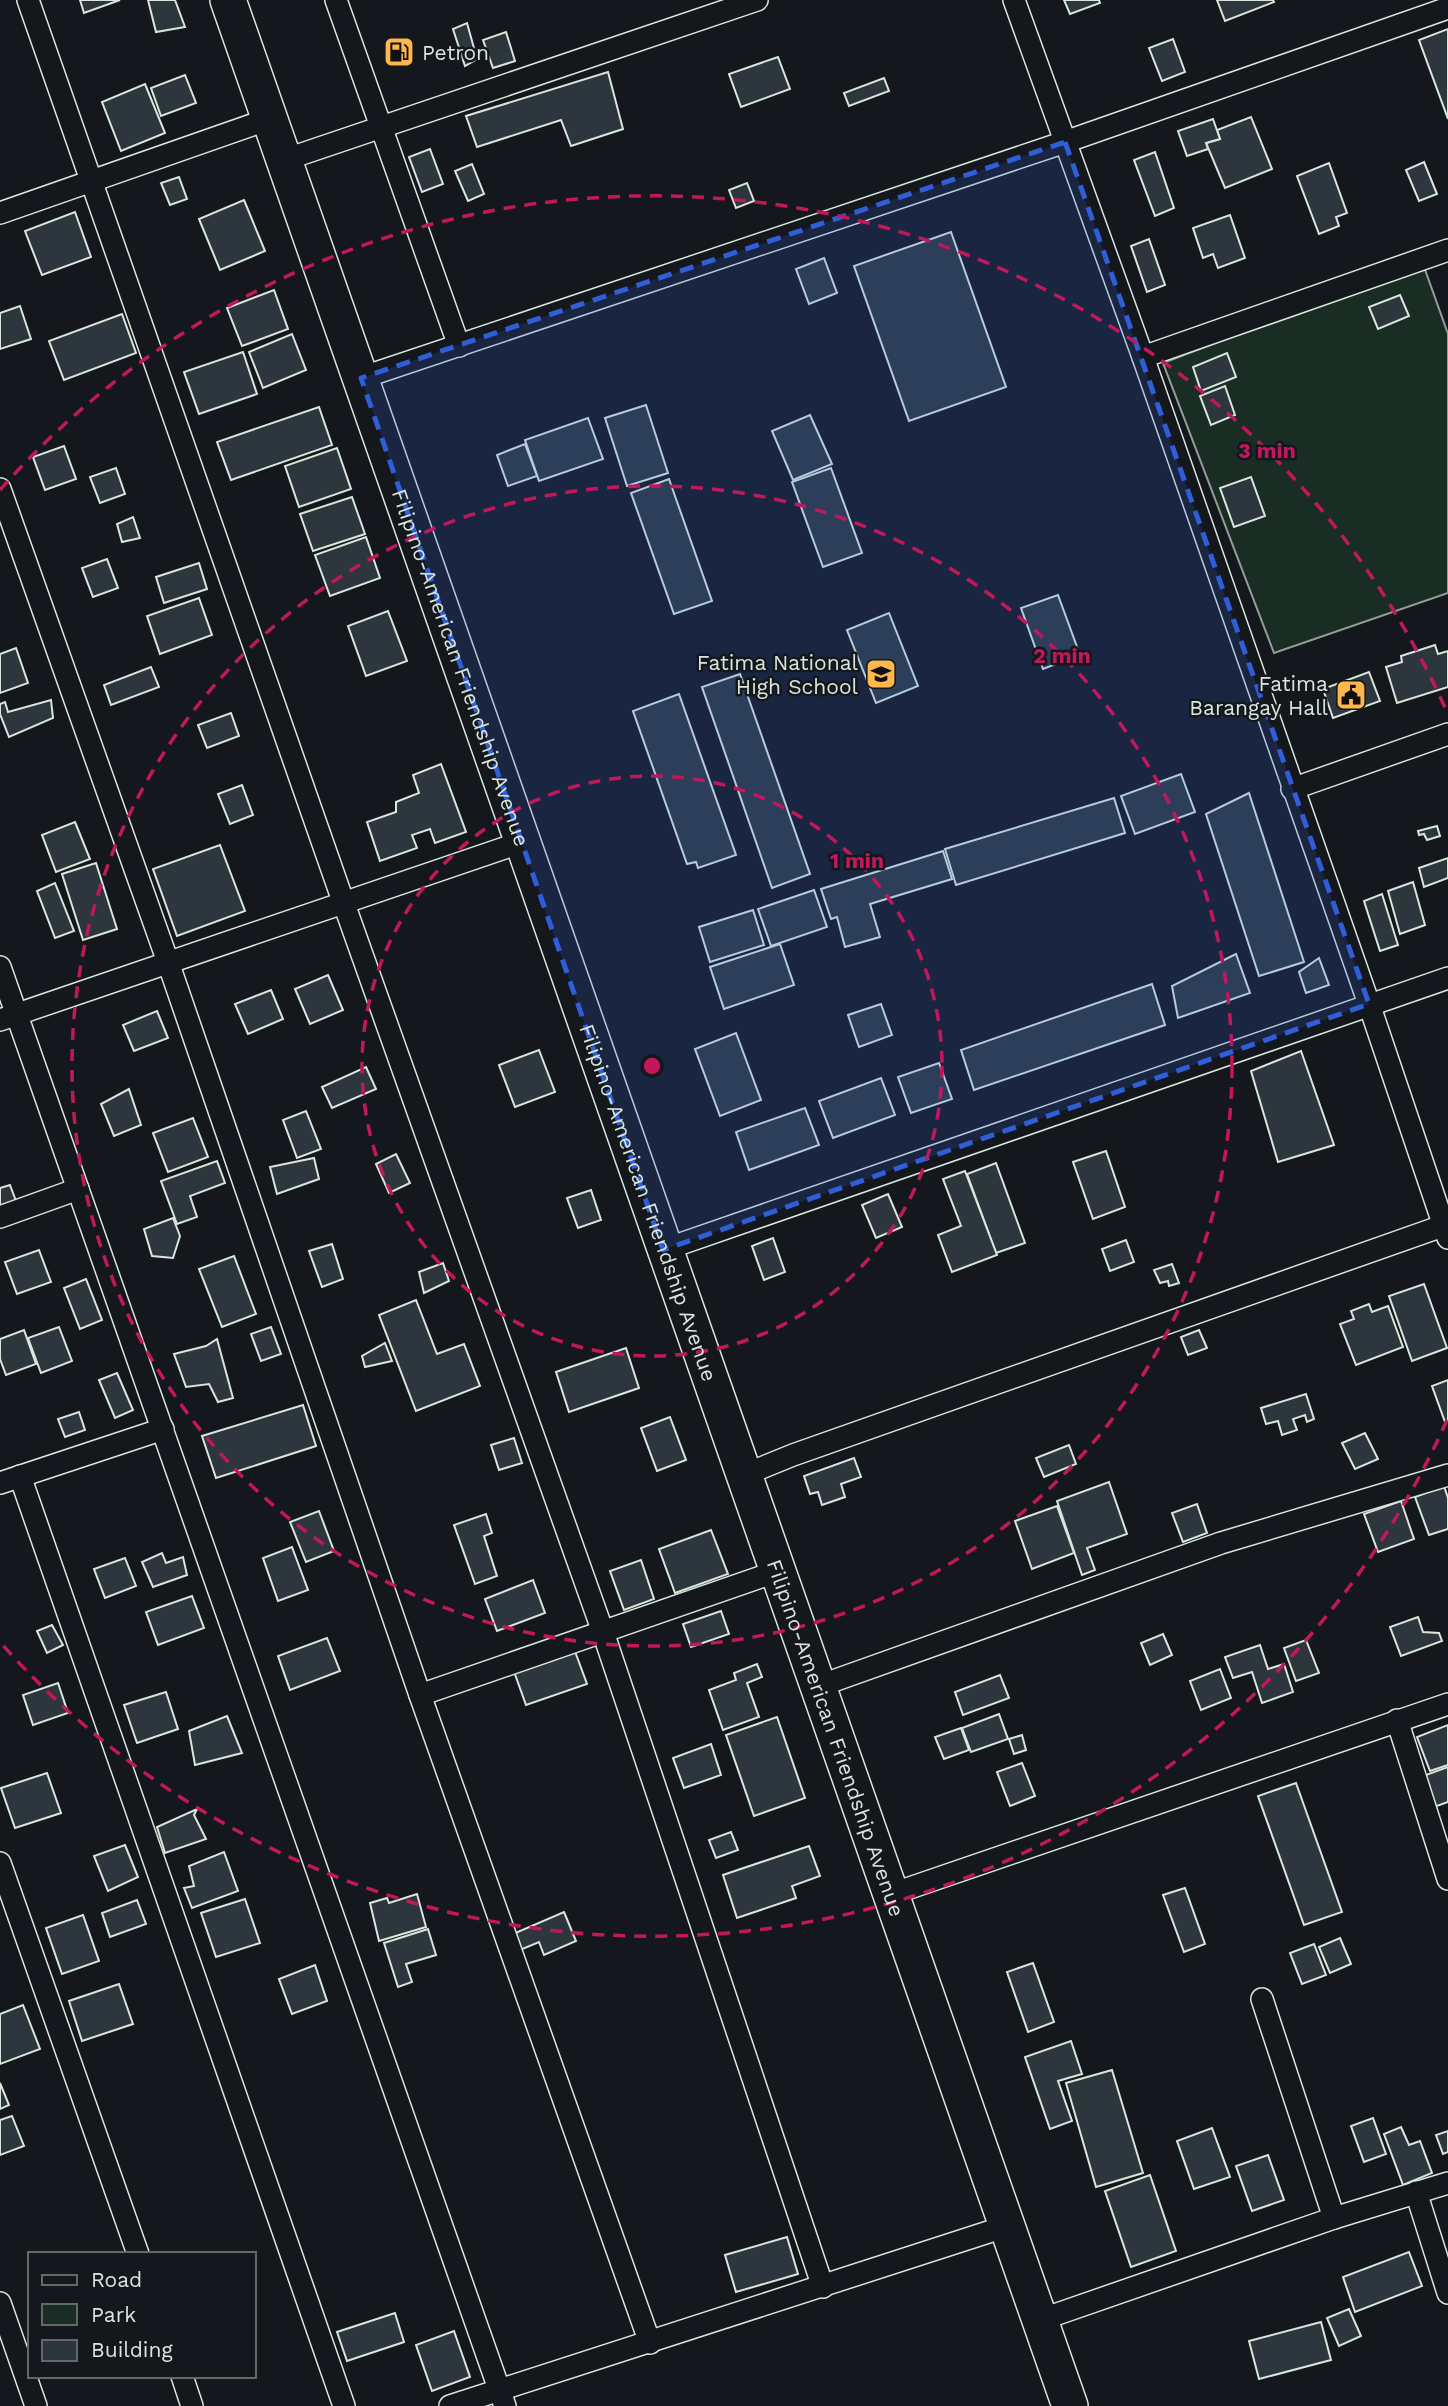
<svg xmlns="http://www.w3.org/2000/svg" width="1448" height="2406" font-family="'Work Sans',sans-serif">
<rect width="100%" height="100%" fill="#14181c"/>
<polygon fill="#1a2d24" stroke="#939e99" stroke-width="2" points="1423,264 1448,334 1448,593 1274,653 1163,363"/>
<g fill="#2c363c" stroke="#d8e6dc" stroke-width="2">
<polygon points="80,0 120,0 84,13"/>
<polygon points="148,0 175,0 185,27 156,32"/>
<polygon points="1064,0 1099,0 1100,3 1070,14"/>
<polygon points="1217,0 1273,0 1274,2 1225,21"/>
<polygon points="467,23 477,59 465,66 453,29"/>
<polygon points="1448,29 1448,119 1419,40"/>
<polygon points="506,32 515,61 493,68 483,40"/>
<polygon points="1173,39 1185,72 1162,81 1149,48"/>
<polygon points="778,57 790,89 741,107 729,74"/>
<polygon points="608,72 623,129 571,146 561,120 477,147 466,116"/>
<polygon points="185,75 196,103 161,116 151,88"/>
<polygon points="884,78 889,91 849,106 844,93"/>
<polygon points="145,84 165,133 121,151 102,102"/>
<polygon points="1251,117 1272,169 1225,188 1206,143 1220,139 1217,130"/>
<polygon points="1213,119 1220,139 1206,143 1208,149 1187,156 1178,131"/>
<polygon points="430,149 443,184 422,192 409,157"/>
<polygon points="1155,152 1174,208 1155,216 1134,160"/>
<polygon points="1424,162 1437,194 1419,201 1406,170"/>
<polygon points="1329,163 1347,213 1336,217 1339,226 1319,234 1297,176"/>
<polygon points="472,164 484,194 468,201 455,171"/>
<polygon points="179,177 187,199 170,205 161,183"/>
<polygon points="747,183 754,201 736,208 729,190"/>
<polygon points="244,200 265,251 220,270 199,219"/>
<polygon points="75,212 91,257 42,275 25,231"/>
<polygon points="1230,215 1245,258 1218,268 1213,254 1203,258 1193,228"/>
<polygon points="951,232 1006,387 909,421 854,266"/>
<polygon points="1149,239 1165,285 1147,292 1131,246"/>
<polygon points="824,258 837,293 809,304 796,269"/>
<polygon points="274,290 288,329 242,346 227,308"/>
<polygon points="1400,295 1409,316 1378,329 1369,307"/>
<polygon points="20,306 31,339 0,349 0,313"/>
<polygon points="122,314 136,353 64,380 49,341"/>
<polygon points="292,334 306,370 263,388 249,352"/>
<polygon points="243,352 257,394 199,414 184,372"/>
<polygon points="1227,353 1236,377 1201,391 1193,367"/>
<polygon points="1225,386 1235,415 1211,425 1200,396"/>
<polygon points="646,405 668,473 627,486 605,418"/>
<polygon points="319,407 332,445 231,480 217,442"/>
<polygon points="810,415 832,464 793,480 772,431"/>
<polygon points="588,418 603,459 539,481 525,440"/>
<polygon points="525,444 537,476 508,486 497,455"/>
<polygon points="64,446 76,479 45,490 33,457"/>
<polygon points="337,448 351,489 299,507 285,466"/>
<polygon points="116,468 125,494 100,503 90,477"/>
<polygon points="831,468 862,553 823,567 792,482"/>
<polygon points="1251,477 1265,516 1234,527 1220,488"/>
<polygon points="669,479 712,601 674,614 631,493"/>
<polygon points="352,497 365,534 313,551 300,514"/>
<polygon points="133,517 140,538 122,542 117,524"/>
<polygon points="366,537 380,578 330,596 315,555"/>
<polygon points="107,559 118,588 93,597 82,568"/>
<polygon points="199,563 207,589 164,603 156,577"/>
<polygon points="1058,595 1080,655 1043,669 1021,608"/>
<polygon points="199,598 212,635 160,654 147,616"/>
<polygon points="388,611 407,661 366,676 348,626"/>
<polygon points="889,613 918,686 876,703 847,630"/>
<polygon points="1435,645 1438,654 1448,651 1448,687 1397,703 1386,667 1402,662 1401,656"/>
<polygon points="16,648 28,683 0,693 0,654"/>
<polygon points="151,667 159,687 111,705 104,685"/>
<polygon points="1369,672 1380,701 1333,718 1323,689"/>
<polygon points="740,674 810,874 772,888 702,687"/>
<polygon points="679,694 736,855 698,868 696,862 687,864 633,711"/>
<polygon points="51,700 53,718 9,737 0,714 0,704 5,702 8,712"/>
<polygon points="231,713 239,736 207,748 198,725"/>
<polygon points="441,764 466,832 435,843 430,829 412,835 417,848 380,861 367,822 396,812 396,802 419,793 413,775"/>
<polygon points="1181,774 1195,812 1135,834 1121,796"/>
<polygon points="242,785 253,815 230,824 218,794"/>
<polygon points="1249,793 1304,962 1259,976 1206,814"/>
<polygon points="1114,798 1125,833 956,885 945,849"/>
<polygon points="75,822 90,859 56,872 42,835"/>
<polygon points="1437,826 1440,836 1427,840 1424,834 1419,835 1418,831"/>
<polygon points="220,845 245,911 177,936 153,869"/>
<polygon points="943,851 952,879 870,904 880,937 845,947 837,917 831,919 821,889"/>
<polygon points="1448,858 1448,878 1424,887 1419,868"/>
<polygon points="96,863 117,929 83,940 62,874"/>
<polygon points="1413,882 1425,925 1400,934 1388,891"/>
<polygon points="55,883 74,931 55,938 37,891"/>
<polygon points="814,890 827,927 771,946 758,909"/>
<polygon points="1382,894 1398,945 1380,951 1364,901"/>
<polygon points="753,910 764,945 710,962 699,927"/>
<polygon points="780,944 794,985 724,1009 710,967"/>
<polygon points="1236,954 1250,993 1178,1018 1172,986"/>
<polygon points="1319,958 1329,985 1306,993 1299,972"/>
<polygon points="328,975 343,1010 310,1024 295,989"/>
<polygon points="1152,984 1165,1025 974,1090 961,1050"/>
<polygon points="271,990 283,1019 248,1034 235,1004"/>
<polygon points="881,1004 892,1035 859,1047 848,1015"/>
<polygon points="157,1011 168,1038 134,1051 123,1025"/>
<polygon points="736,1033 761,1100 720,1116 695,1049"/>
<polygon points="539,1050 555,1092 515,1107 499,1065"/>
<polygon points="1301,1051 1334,1145 1278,1162 1251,1071"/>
<polygon points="939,1063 952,1099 911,1113 898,1077"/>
<polygon points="366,1067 376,1089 332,1108 322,1087"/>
<polygon points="881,1078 895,1115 833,1138 819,1101"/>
<polygon points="129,1089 141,1125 114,1136 101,1104"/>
<polygon points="805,1108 819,1145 749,1170 736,1132"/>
<polygon points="306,1111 321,1149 297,1158 283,1120"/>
<polygon points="193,1118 208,1157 168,1172 153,1133"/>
<polygon points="1106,1151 1125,1207 1093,1219 1073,1162"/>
<polygon points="396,1154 410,1183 389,1193 376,1164"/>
<polygon points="314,1158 319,1179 277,1194 270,1167"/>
<polygon points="217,1161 225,1183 190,1196 197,1217 177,1224 161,1181"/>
<polygon points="996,1163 1025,1243 996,1253 967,1174"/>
<polygon points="965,1171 997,1255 952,1272 938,1235 961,1226 943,1179"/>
<polygon points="10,1185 16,1201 0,1206 0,1188"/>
<polygon points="591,1190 601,1220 578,1228 567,1198"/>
<polygon points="888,1194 902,1227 876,1238 862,1205"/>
<polygon points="173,1218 180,1236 173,1258 152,1256 144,1229"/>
<polygon points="773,1238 785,1272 764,1280 752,1246"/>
<polygon points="1126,1240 1134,1262 1110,1271 1102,1249"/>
<polygon points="332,1244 343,1279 322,1287 309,1251"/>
<polygon points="39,1250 51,1282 17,1294 5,1262"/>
<polygon points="234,1256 256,1314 222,1327 199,1269"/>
<polygon points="443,1263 449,1281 424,1293 419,1272"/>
<polygon points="1172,1264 1179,1283 1169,1286 1168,1281 1160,1283 1154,1270"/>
<polygon points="86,1279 102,1320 80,1329 64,1288"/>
<polygon points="1424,1284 1447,1348 1412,1361 1389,1296"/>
<polygon points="416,1300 437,1354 464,1344 480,1386 416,1411 379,1315"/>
<polygon points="1369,1304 1372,1312 1388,1306 1403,1347 1356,1365 1340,1324 1354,1319 1351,1311"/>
<polygon points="59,1327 72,1361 41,1373 28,1338"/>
<polygon points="271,1327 281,1354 261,1361 251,1334"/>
<polygon points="24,1330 36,1364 6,1375 0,1359 0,1339"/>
<polygon points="1199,1330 1207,1348 1188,1355 1181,1337"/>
<polygon points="217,1339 233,1398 218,1402 209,1384 186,1387 174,1354 206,1346"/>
<polygon points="385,1343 392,1361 365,1367 362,1356"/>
<polygon points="626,1348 639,1388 569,1412 556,1372"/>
<polygon points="117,1373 133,1410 115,1418 99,1380"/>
<polygon points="1448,1380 1448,1420 1445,1422 1432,1386"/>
<polygon points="1306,1394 1314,1419 1307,1422 1305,1415 1293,1419 1297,1430 1282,1435 1278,1421 1266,1424 1261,1408"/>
<polygon points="303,1405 316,1446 216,1478 202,1436"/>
<polygon points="79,1412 85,1430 65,1437 58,1419"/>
<polygon points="670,1417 686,1460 657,1471 641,1428"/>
<polygon points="1365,1433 1378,1459 1355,1469 1342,1443"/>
<polygon points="514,1438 522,1463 499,1470 491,1445"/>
<polygon points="1069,1445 1076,1464 1044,1477 1036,1458"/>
<polygon points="854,1458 861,1477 841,1484 845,1497 822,1505 818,1492 810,1494 804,1476"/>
<polygon points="1109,1482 1127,1534 1087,1548 1095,1570 1082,1575 1057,1501"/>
<polygon points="1444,1486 1448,1498 1448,1529 1429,1535 1415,1497"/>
<polygon points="1401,1501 1414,1539 1378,1552 1364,1514"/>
<polygon points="1197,1504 1207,1533 1183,1542 1172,1513"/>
<polygon points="1057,1506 1074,1553 1032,1569 1015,1521"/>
<polygon points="319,1511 334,1551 306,1562 290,1522"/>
<polygon points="486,1514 492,1533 484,1536 497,1576 475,1584 454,1525"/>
<polygon points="711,1530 728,1574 675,1593 659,1549"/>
<polygon points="292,1547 308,1590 278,1601 263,1558"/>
<polygon points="162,1553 166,1563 183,1557 187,1575 153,1587 142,1562"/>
<polygon points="125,1558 136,1586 105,1598 94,1569"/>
<polygon points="641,1560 654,1599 624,1610 610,1571"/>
<polygon points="533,1580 545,1613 497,1631 485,1599"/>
<polygon points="192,1596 204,1628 158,1645 146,1612"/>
<polygon points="721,1611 729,1634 691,1647 683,1624"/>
<polygon points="1418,1617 1423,1632 1439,1633 1442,1641 1401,1656 1390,1627"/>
<polygon points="52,1625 63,1645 47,1653 37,1631"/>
<polygon points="1163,1634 1172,1655 1150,1665 1141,1643"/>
<polygon points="327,1638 340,1671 290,1690 278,1656"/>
<polygon points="1306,1640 1319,1673 1296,1681 1284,1648"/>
<polygon points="1260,1645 1268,1669 1284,1664 1293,1692 1262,1703 1252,1672 1233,1678 1225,1657"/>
<polygon points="573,1646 587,1684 526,1705 512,1666"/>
<polygon points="757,1664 762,1677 747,1683 759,1717 723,1730 709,1690 736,1680 734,1673"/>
<polygon points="1220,1669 1231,1698 1201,1710 1190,1681"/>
<polygon points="1000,1675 1009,1698 963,1715 955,1692"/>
<polygon points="58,1683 68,1713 33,1725 23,1695"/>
<polygon points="166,1692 178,1729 137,1743 124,1705"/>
<polygon points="999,1714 1008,1739 971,1752 962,1728"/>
<polygon points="227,1716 242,1753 195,1765 189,1731"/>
<polygon points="777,1717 805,1798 754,1816 726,1735"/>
<polygon points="1448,1725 1448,1765 1430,1771 1417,1737"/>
<polygon points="961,1728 969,1750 944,1759 935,1737"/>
<polygon points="1022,1735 1026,1750 1014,1754 1009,1739"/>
<polygon points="711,1744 721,1775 684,1788 673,1758"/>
<polygon points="1022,1763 1035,1796 1010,1806 997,1772"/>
<polygon points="1448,1767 1448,1802 1434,1807 1423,1776"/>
<polygon points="47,1773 61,1813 15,1828 1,1788"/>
<polygon points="1296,1783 1342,1912 1304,1925 1258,1796"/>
<polygon points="197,1809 194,1815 206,1839 165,1853 157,1827"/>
<polygon points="731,1832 738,1850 716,1858 709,1840"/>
<polygon points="125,1845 138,1877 108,1891 94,1856"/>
<polygon points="809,1846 820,1876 792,1886 796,1898 737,1918 723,1875"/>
<polygon points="224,1852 238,1891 192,1908 184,1888 194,1886 189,1866"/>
<polygon points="1185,1888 1205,1944 1184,1952 1163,1895"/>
<polygon points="417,1894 426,1927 379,1941 370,1903 387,1898 389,1903"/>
<polygon points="245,1899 260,1943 216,1957 201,1913"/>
<polygon points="137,1900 146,1924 110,1937 102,1913"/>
<polygon points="564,1912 576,1941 544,1955 539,1942 520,1950 513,1934"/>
<polygon points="83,1915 99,1961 62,1974 46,1928"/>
<polygon points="428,1929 436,1955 406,1964 412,1982 398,1987 384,1943"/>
<polygon points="1340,1938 1351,1964 1330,1973 1319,1947"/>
<polygon points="1314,1944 1326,1975 1302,1984 1290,1953"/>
<polygon points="1033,1963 1054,2022 1028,2032 1007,1972"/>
<polygon points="315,1965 327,2001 292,2014 279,1979"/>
<polygon points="119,1984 133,2024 82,2041 69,2001"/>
<polygon points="23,2005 40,2049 0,2064 0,2014"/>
<polygon points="1071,2041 1082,2074 1058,2081 1072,2121 1050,2129 1025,2057"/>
<polygon points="1112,2070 1143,2173 1096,2187 1066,2083"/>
<polygon points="0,2083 9,2105 0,2109"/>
<polygon points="12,2116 24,2146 0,2155 0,2120"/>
<polygon points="1373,2118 1386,2154 1364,2162 1351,2126"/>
<polygon points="1401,2127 1409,2145 1420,2141 1432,2173 1403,2185 1384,2134"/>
<polygon points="1212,2128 1230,2177 1194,2189 1177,2141"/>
<polygon points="1448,2131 1448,2152 1443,2154 1436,2135"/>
<polygon points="1268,2155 1284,2200 1252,2211 1236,2166"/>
<polygon points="1150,2175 1176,2251 1131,2267 1105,2191"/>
<polygon points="787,2237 798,2274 736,2292 725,2255"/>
<polygon points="1409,2252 1422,2286 1355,2312 1343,2277"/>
<polygon points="1349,2309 1361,2336 1339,2346 1327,2318"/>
<polygon points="395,2313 404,2342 347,2361 337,2332"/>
<polygon points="1321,2322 1331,2360 1259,2379 1249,2341"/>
<polygon points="454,2331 470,2377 432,2391 416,2345"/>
</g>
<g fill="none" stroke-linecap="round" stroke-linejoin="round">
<g stroke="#d8e6dc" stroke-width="24">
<g id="minor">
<polyline points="28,0 343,901 603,1632 823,2287"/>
<polyline points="336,0 459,346"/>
<polyline points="1014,0 1143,357 1369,1004 1448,1238"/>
<polyline points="284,160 757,0"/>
<polyline points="0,213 269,119"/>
<polyline points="1143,357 1448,250"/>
<polyline points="361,378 1065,142 1448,8"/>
<polyline points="0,489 168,962 420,1695 650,2343"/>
<polyline points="1292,789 1448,734"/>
<polyline points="0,967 505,2406"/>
<polyline points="0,1020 522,842"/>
<polyline points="0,1217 78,1189"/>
<polyline points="663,1250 1448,978"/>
<polyline points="744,1475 793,1455 1448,1224"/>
<polyline points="20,1476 344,2406"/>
<polyline points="0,1483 163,1429"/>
<polyline points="819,1686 1221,1543 1448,1475"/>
<polyline points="420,1695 778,1571"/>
<polyline points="1397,1720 1448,1879"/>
<polyline points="0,1863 138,2254"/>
<polyline points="892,1894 1448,1704"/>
<polyline points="1262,1999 1334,2218"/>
<polyline points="1416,2192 1448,2293"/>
<polyline points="0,2303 36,2406"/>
<polyline points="1040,2320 1334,2218 1448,2183"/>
<polyline points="182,2376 192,2406"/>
<polyline points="450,2406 1007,2226"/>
</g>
</g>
<g stroke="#d8e6dc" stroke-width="38">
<g id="primary">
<path id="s1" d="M228,0C508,802 790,1604 1070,2406"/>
</g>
</g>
<use href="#minor" stroke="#14181c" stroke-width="21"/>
<use href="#primary" stroke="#14181c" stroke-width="35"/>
</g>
<path fill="#305dd8" fill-opacity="0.2" stroke="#305dd8" stroke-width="5" stroke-dasharray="14 9" stroke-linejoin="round" d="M1065,142L1369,1004L663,1250L361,378Z"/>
<g fill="none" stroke="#c2185b" stroke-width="3.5" stroke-dasharray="12 9">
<circle cx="652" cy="1066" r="290"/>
<circle cx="652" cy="1066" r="580"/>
<path d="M1447 1420A870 870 0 0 1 0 1642M0 490A870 870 0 0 1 1447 712"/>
</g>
<defs>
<g id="fuel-square" transform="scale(1.575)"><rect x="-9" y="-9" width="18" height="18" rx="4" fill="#ffb74d" stroke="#14181c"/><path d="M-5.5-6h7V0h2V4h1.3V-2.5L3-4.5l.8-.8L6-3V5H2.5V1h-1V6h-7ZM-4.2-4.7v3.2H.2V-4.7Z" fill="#111"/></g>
<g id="school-square" transform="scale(1.575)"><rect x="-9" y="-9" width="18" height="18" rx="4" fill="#ffb74d" stroke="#14181c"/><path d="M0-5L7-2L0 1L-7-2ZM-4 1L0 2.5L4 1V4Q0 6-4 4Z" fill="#111"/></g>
<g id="civic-square" transform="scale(1.575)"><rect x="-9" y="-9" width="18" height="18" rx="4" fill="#ffb74d" stroke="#14181c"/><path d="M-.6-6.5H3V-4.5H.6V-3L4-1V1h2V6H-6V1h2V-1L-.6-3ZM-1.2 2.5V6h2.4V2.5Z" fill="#111"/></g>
</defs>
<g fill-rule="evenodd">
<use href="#fuel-square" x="399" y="52"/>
<use href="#school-square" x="881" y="674"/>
<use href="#civic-square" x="1351" y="695"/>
</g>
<g text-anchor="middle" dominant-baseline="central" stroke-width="5" stroke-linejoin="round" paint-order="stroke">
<g font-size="21" fill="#d8e6dc" stroke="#14181c" text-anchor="end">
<text x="422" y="52" text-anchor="start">Petron</text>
<text x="858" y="662">Fatima National<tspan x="858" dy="24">High School</tspan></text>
<text x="1328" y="683">Fatima<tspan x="1328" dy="24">Barangay Hall</tspan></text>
</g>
<g font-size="21" fill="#d8e6dc" stroke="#14181c">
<text stroke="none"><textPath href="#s1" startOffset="707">Filipino-American Friendship Avenue</textPath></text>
<text stroke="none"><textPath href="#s1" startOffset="1274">Filipino-American Friendship Avenue</textPath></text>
<text stroke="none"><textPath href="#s1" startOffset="1841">Filipino-American Friendship Avenue</textPath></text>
</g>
</g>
<circle cx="652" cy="1066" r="10" fill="#c2185b" stroke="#14181c" stroke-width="3.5"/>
<g font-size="21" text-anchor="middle" font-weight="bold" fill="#c2185b" stroke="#14181c" stroke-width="5" stroke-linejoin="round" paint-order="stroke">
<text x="1267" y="458">3 min</text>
<text x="1062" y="663">2 min</text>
<text x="857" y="868">1 min</text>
</g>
<rect x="28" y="2252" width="228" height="126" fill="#14181c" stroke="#626a69" stroke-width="2"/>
<rect x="42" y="2275" width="35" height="10" fill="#14181c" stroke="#626a69" stroke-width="2"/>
<text x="91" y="2287" font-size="21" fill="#d8e6dc">Road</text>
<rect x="42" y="2304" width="35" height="21" fill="#1a2d24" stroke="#626a69" stroke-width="2"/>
<text x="91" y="2322" font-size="21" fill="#d8e6dc">Park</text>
<rect x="42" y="2340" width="35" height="21" fill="#2c363c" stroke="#626a69" stroke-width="2"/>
<text x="91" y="2357" font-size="21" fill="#d8e6dc">Building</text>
</svg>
